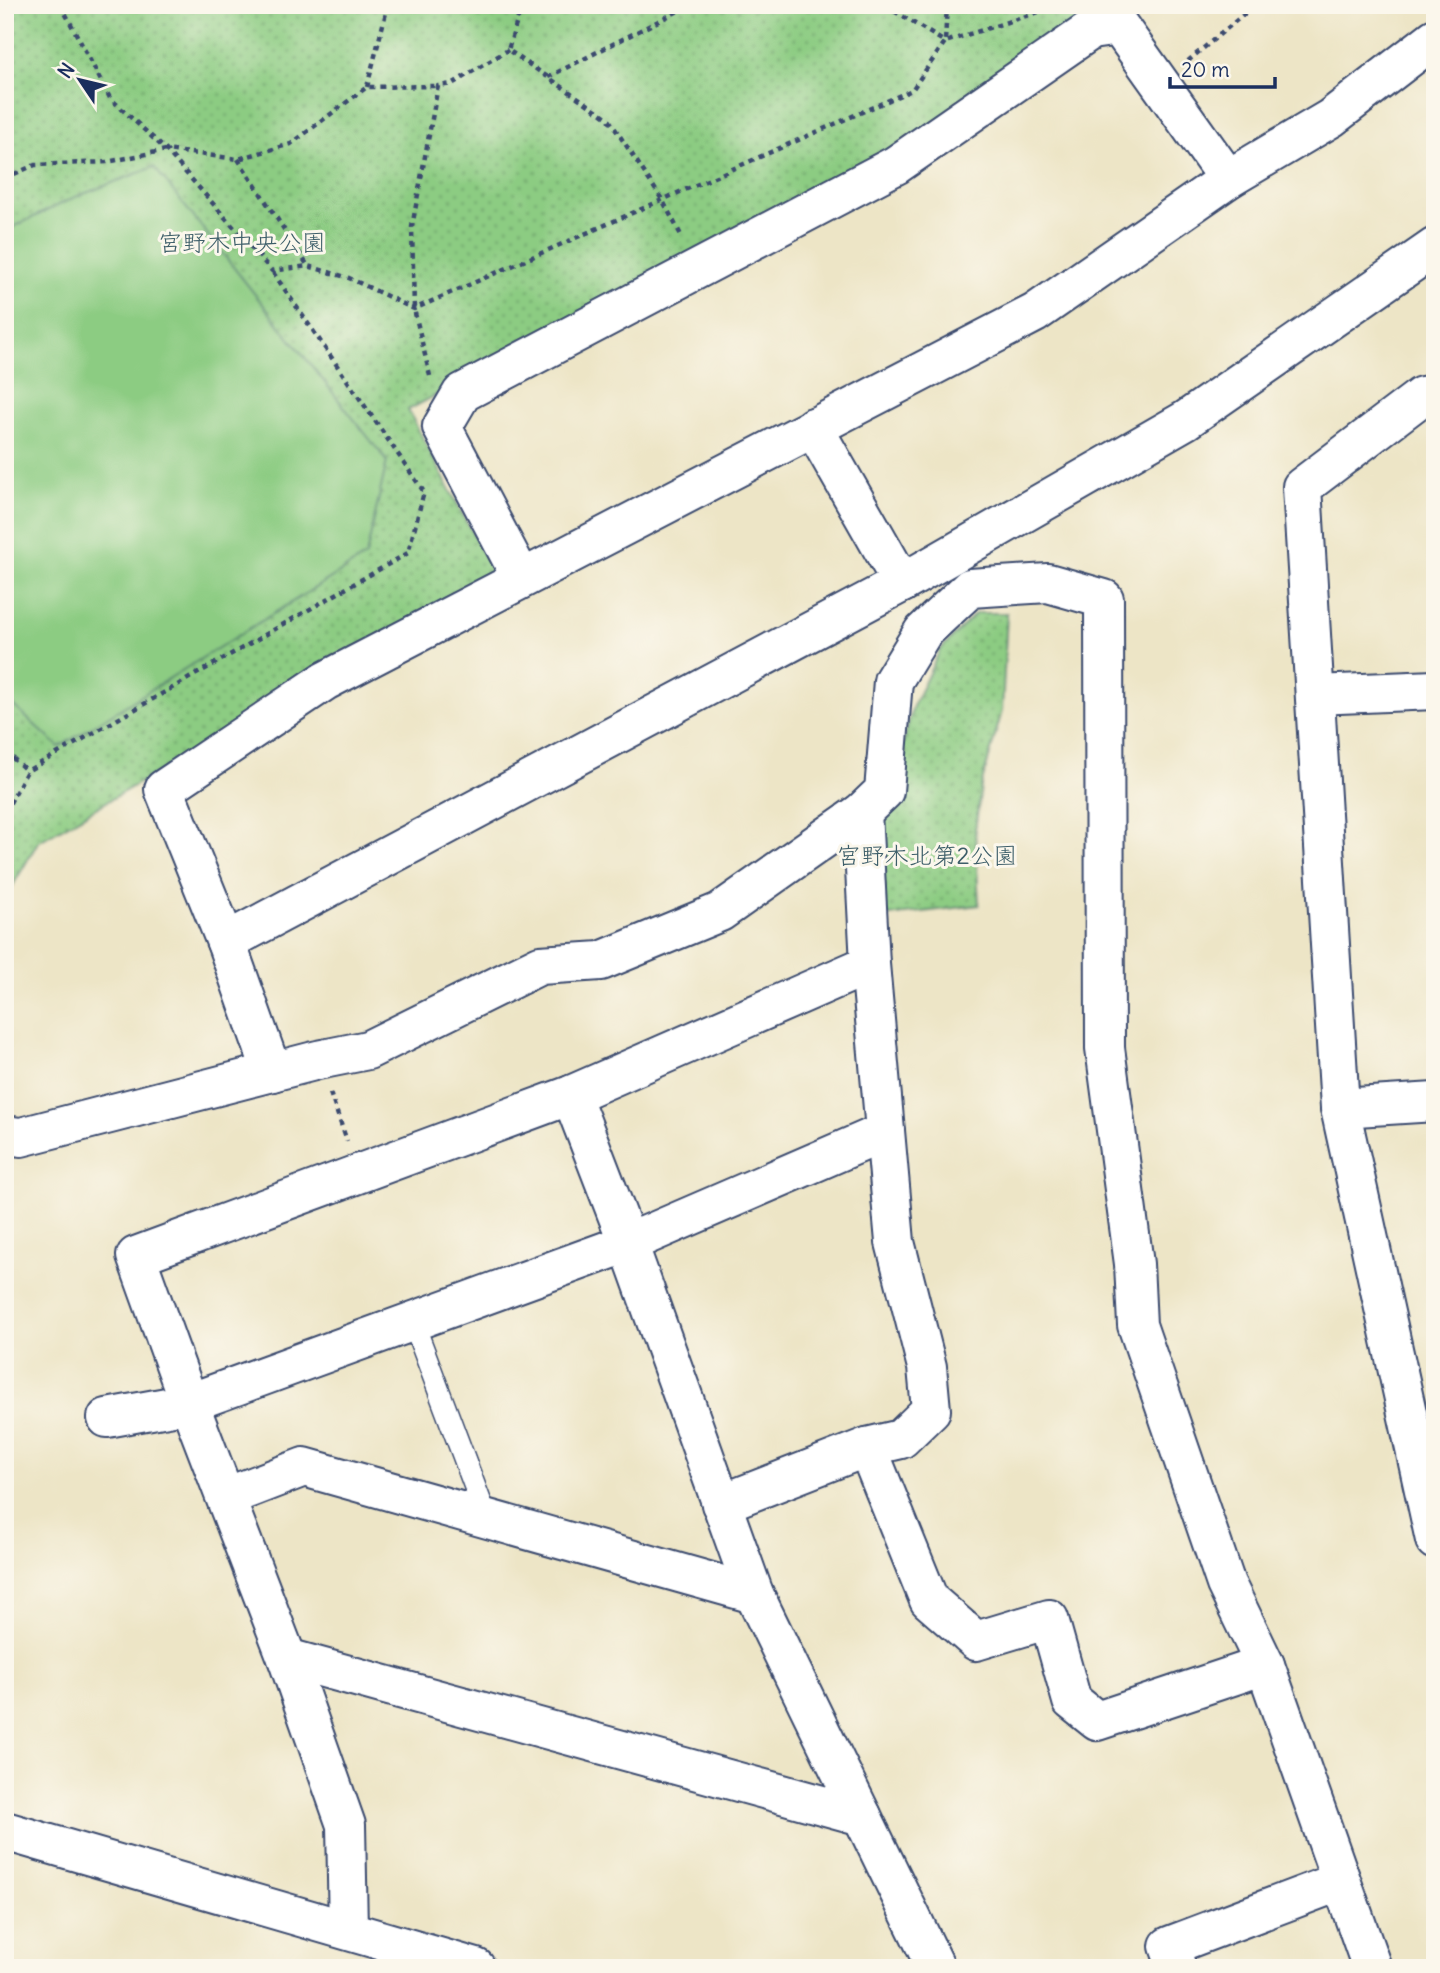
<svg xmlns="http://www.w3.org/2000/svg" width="1440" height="1973" font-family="Delius,'Klee One',sans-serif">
<defs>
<pattern id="grass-dots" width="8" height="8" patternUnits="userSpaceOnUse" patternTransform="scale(1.75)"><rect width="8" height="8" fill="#8ccc82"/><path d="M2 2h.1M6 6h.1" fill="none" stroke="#72a66e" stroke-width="1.8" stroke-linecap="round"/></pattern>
</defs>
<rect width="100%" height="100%" fill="#fbf7ec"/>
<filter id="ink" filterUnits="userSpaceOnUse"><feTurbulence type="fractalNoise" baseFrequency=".0143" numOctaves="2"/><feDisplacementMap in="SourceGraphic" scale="14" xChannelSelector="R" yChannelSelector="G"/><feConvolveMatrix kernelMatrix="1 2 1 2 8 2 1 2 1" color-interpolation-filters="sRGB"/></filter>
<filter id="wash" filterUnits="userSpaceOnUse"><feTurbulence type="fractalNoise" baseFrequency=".00686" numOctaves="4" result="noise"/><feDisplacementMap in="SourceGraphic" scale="28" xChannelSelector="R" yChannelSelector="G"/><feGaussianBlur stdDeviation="1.57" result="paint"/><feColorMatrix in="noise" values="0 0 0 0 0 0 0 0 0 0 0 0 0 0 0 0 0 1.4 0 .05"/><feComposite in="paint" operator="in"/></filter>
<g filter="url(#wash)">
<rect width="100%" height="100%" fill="#ede5c6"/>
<g fill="url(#grass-dots)" stroke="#547e70" stroke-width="2">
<polygon points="5,5 1110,5 918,139 408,410 498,582 325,674 38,842 5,899"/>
<polygon points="976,613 1007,613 1002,711 981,786 975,830 979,905 882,917 876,847 913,706 940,650"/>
</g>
<polygon fill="#8ccc82" stroke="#547e70" stroke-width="2" points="154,167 387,461 366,556 59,747 5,698 5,231 73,198"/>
</g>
<g filter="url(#ink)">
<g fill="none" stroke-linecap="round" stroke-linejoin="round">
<g stroke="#3a4a6e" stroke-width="24">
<polyline id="service" points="413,1322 487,1519"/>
</g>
<g stroke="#3a4a6e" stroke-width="42">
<g id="minor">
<polyline points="1435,394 1422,396 1302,487 1340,1108 1435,1102"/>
<polyline points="813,427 902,583"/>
<polyline points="521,577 442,427 462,393 896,165 1091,30 1119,26 1228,179"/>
<polyline points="1315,695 1435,690"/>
<polyline points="226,942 902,583 1186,420 1435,247"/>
<polyline points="272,1072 226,942 164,789 325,681 1035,313 1228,179 1331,118 1435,38"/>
<polyline points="571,1095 628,1243 754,1594 936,1968"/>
<polyline points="1340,1108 1435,1540"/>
<polyline points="5,1135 21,1137 318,1060 368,1050 540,965 601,961 720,912 862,812 884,791 893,681 923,632 970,588 1048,583 1104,599 1105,1048 1134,1264 1137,1325 1226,1584 1265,1665 1372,1968"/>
<polyline points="107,1418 189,1403 628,1243 885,1132"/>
<polyline points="867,1447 929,1600 976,1641 1049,1619 1072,1701 1097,1721 1265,1665"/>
<polyline points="226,1497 304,1467 754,1594"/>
<polyline points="721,1504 867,1447 901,1439 931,1410 927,1367 895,1242 870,964 862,812"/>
<polyline points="287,1658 862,1816"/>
<polyline points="348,1930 346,1825 287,1658 189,1403 136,1256 571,1095 870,964"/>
<polyline points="1177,1968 1169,1946 1341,1881"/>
</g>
</g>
<g stroke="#3a4a6e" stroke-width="42">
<polyline id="tertiary" points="5,1831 476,1968"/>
</g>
<g stroke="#3a4a6e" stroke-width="4.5" stroke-dasharray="5 5" stroke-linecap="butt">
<polyline points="61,5 110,98 166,150 272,271 308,266 349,278 414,309 912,90 945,42 884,5"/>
<polyline points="522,5 508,50 608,118 663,201 682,237"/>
<polyline points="947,5 945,42 1057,6"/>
<polyline points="1188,61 1255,5"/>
<polyline points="548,77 684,8 695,5"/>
<polyline points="367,87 388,5"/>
<polyline points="238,159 308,266"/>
<polyline points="5,178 35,165 107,162 166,150 238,159 291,144 367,87 438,86"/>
<polyline points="430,376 414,309 412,227 438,86 452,84 508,50"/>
<polyline points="5,751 27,771"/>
<polyline points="5,812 27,771 408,553 424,492 272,271"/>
<polyline points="330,1093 347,1141"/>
</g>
<use href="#service" stroke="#fff" stroke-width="21"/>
<use href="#minor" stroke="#fff" stroke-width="38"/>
<use href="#tertiary" stroke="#fff" stroke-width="38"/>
</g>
</g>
<g text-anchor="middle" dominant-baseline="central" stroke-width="6" stroke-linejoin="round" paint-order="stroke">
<g font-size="24" fill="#3d5e69" stroke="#fbf7ec">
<text x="242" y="242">宮野木中央公園</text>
<text x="927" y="855">宮野木北第2公園</text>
</g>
</g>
<rect width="1440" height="1973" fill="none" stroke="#fbf7ec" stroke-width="28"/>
<g transform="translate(80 80) rotate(305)" stroke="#fbf7ec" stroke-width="5" paint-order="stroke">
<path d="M0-5L12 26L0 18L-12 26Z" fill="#1b2f5e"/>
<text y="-10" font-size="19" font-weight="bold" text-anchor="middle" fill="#1b2f5e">N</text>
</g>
<path d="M1170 77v10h105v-10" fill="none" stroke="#1b2f5e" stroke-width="3.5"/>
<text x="1181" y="77" font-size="21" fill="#1b2f5e" stroke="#fbf7ec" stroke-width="5" paint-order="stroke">20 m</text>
</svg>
